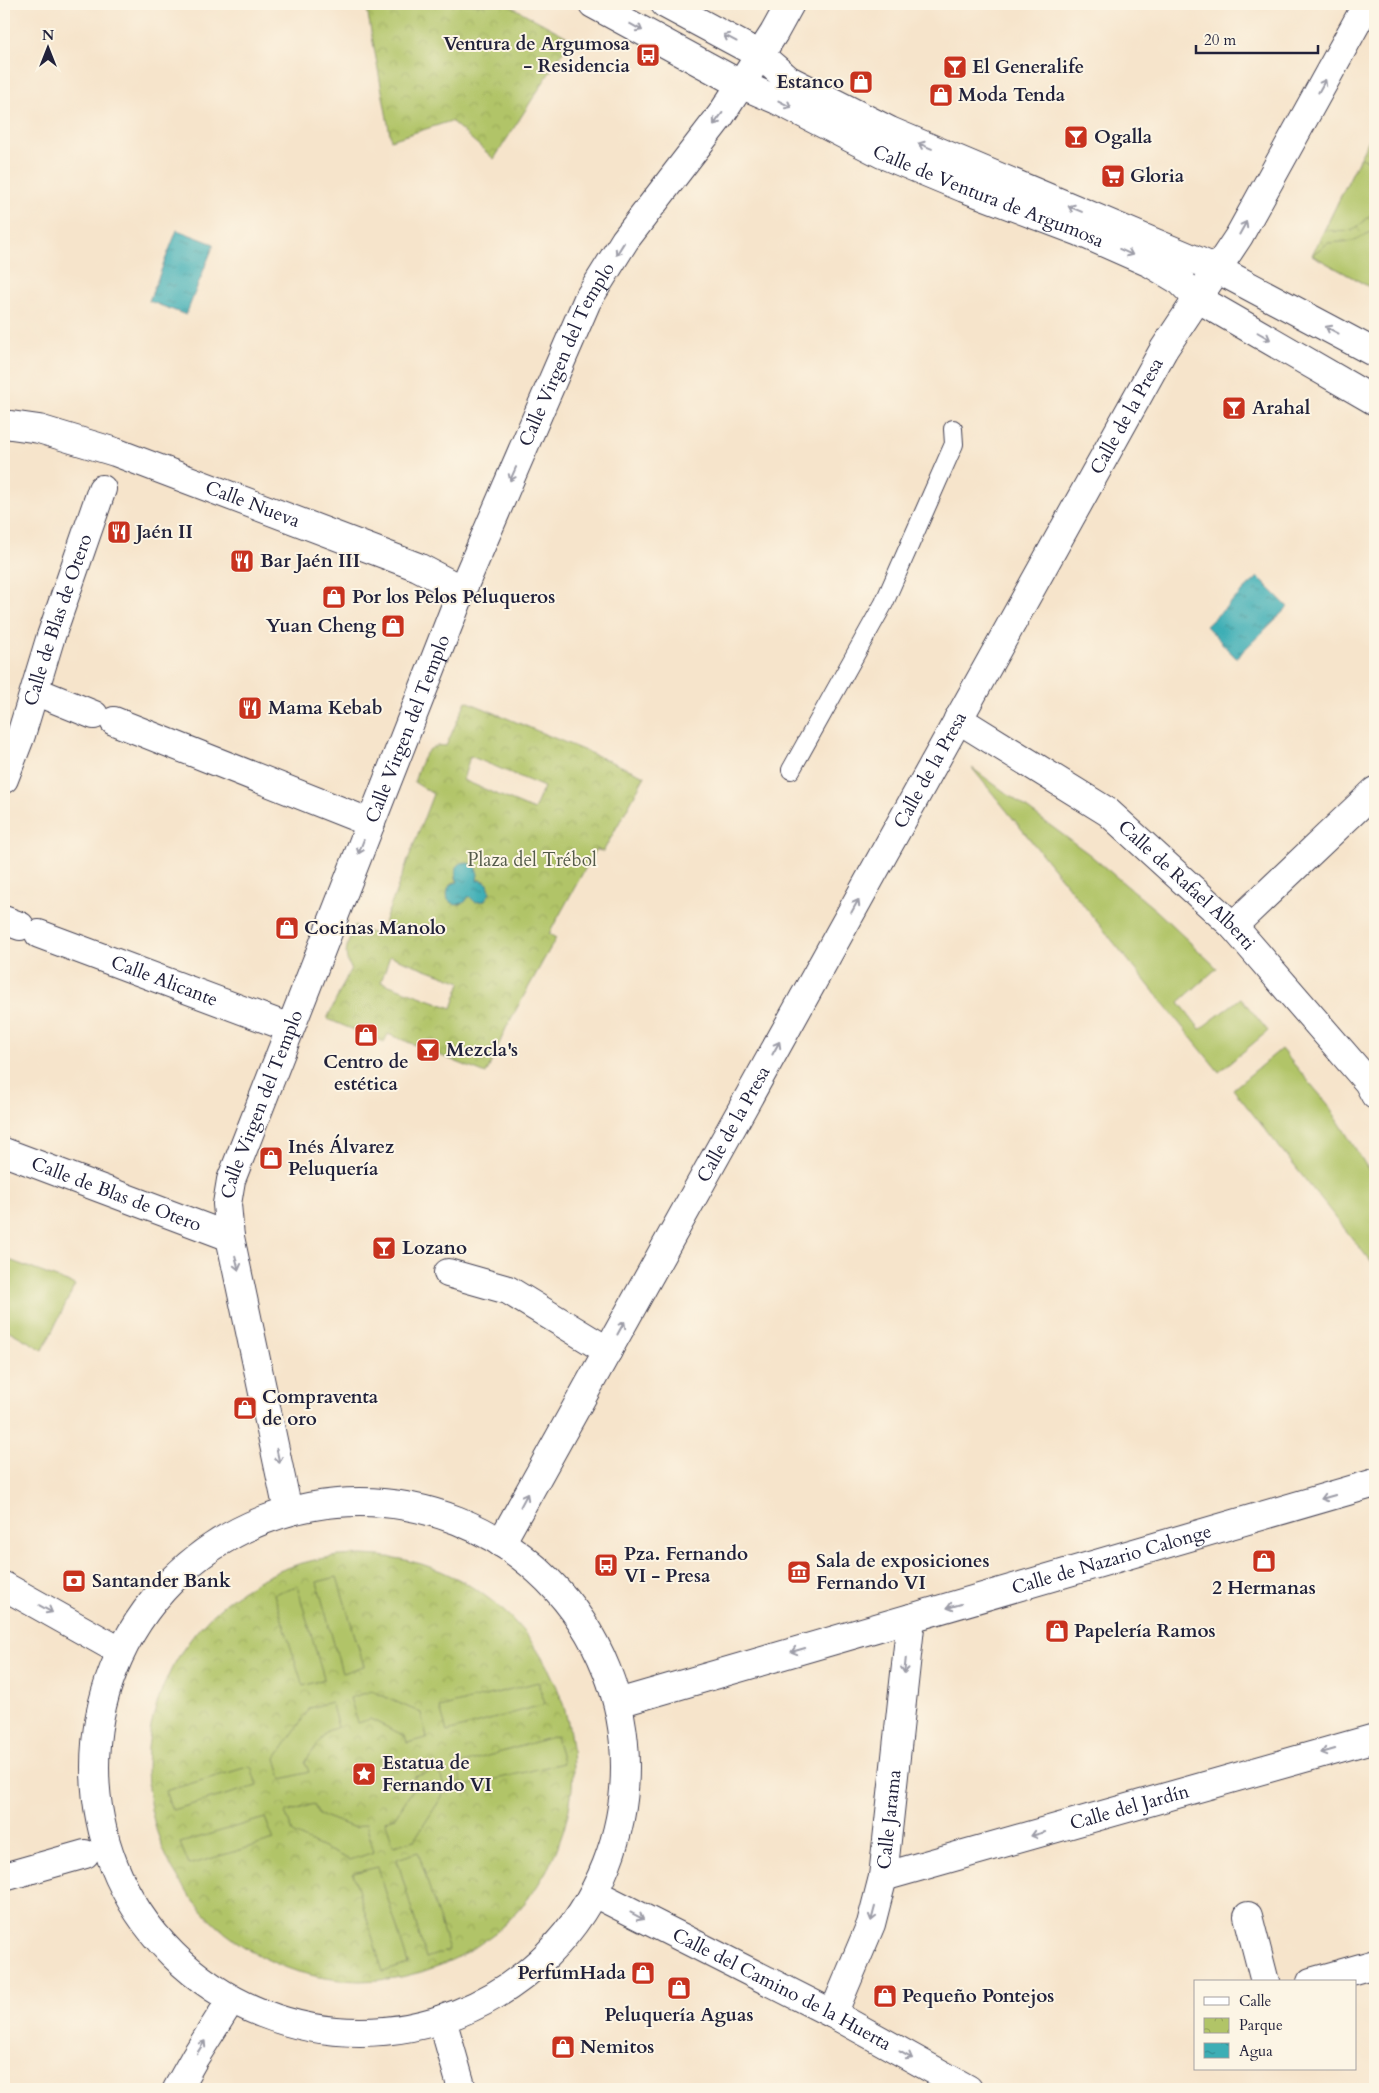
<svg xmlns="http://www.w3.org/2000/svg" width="1379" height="2093" font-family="Cardo,serif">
<defs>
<pattern id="park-crowns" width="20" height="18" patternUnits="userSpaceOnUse" patternTransform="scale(1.25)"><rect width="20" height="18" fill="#b1c467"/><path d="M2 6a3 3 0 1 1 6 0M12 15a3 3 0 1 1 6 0" fill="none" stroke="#98a85a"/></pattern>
<pattern id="water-ripples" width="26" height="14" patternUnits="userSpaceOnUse" patternTransform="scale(1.25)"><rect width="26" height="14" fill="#3daeb5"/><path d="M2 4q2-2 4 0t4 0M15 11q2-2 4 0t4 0" fill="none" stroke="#338d94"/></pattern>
</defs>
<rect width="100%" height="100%" fill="#fcf5e5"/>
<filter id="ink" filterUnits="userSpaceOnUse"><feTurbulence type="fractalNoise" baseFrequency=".02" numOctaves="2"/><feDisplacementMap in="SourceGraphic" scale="10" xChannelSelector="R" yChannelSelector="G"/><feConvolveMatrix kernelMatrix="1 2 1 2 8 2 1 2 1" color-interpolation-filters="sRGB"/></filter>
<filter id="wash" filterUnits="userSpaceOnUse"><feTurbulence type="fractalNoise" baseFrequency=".0096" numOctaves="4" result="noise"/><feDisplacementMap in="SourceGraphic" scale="20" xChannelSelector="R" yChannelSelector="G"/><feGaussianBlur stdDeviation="1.12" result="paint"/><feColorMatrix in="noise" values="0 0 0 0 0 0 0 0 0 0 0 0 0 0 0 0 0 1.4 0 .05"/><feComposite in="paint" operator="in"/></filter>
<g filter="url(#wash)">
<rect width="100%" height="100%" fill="#f6e4cb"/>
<g fill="url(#park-crowns)" stroke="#6a7351" fill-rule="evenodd">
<polygon points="366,4 507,4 571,39 494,159 451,121 391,140"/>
<polygon points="1375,127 1375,290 1312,255"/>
<path d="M466,701L645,776L603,852L596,849L549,934L556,938L507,1026L486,1074L388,1034L384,1042L327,1019L351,968C341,953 349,941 355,926L379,936L433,794L414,782C420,766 424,742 446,746ZM470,756L544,787L534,810L463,780ZM455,876L485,881L490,889L472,899L469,896L460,905L452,883L458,882ZM390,956L461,982L452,1008L381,982Z"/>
<circle cx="360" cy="1768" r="213"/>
</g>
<g fill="#b1c467" stroke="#6a7351">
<path d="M1360,157L1375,164V210C1358,228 1351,236 1325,229Z"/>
<polygon points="1375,230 1375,290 1312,255 1328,243 1353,241"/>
<polygon points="972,768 1089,854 1158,912 1217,968 1179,1002 1200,1029 1241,998 1268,1031 1219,1072"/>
<polygon points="1281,1049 1327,1103 1375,1180 1375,1267 1233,1089"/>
<polygon points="4,1258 75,1285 43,1350 4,1328"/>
<polygon points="337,1577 364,1666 342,1673 317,1582"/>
<polygon points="297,1586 324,1679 303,1686 274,1594"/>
<polygon points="538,1682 545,1704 447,1732 440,1708"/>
<polygon points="372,1691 421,1713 427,1738 407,1743 405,1736 370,1719 358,1723 350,1698"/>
<polygon points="331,1702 338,1727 327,1731 305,1762 309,1772 282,1779 276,1758 310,1708"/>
<polygon points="556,1736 563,1763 463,1787 457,1765"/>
<polygon points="251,1766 257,1786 172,1810 165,1791"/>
<polygon points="439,1769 445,1792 414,1840 394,1846 385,1821 395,1817 416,1785 414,1777"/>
<polygon points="314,1804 318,1814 355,1828 366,1824 374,1852 350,1860 294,1834 285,1813"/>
<polygon points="265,1818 274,1840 189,1865 180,1843"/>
<polygon points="418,1852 449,1950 426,1958 397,1859"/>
<polygon points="378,1867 408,1964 383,1972 353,1873"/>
</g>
<g fill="url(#water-ripples)" stroke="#306878">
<polygon points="177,230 214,244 186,315 149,301"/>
<polygon points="1258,577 1288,607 1236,658 1206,626"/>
<path d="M463,862L475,865L478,874L477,881L481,880L488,884L490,893L484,901L475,902L469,896L465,902L456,905L448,900C446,890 448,884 458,882C454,873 454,867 463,862Z"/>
</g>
</g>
<g filter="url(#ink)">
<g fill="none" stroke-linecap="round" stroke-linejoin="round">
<g stroke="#423f51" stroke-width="20">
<polyline id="lane" points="791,770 884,603 954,444 953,429"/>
</g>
<g stroke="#423f51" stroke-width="30">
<g id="street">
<path id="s1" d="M593,4L740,84L777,100L882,154L964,188L1080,232L1150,263L1180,281L1197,298L1375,401"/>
<polyline points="665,4 760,55 789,80 890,131 1217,269 1375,353"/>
<path id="s2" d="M4,424L39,429L115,452L418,567L462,590"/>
<polyline points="35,691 94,715"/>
<path id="s3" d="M958,719L1108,812L1233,926L1368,1082L1375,1095"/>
<polyline points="114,721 371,823"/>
<path id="s4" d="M4,779L21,735L50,639L102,489"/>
<polyline points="4,920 20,926"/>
<polyline points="1233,926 1375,791"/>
<path id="s5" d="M39,934L290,1028"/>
<path id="s6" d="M4,1152L230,1237"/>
<polyline points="448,1273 508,1290 608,1351"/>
<circle cx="360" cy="1767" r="265"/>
<path id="s7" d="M288,1511L230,1237L227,1204L231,1180L462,590L587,301L625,240L721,115L774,33L790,4"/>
<path id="s8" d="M501,1543L1164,349L1239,236L1367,4"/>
<polyline points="4,1586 120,1651"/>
<path id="s9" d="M618,1703L1375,1483"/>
<polyline points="4,1877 85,1854"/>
<path id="s10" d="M883,1877L1375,1738"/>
<path id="s11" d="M594,1893L833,2014L968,2089"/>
<polyline points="1248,1916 1265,1982"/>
<polyline points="1311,1982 1375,1964"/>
<path id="s12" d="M833,2014L871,1924L883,1877L911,1618"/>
<polyline points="442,2019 462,2089"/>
<polyline points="177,2089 195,2057 231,2000"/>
</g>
</g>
<use href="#lane" stroke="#fff" stroke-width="18"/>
<use href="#street" stroke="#fff" stroke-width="28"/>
</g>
<defs><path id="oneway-shaft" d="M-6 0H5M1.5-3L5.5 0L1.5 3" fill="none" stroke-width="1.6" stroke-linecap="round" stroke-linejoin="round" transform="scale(1.25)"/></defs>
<g stroke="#9c9ca7">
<use href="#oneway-shaft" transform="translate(636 27) rotate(29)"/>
<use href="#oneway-shaft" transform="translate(730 38) rotate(-152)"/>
<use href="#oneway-shaft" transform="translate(1322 86) rotate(-61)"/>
<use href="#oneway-shaft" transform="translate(785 104) rotate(27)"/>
<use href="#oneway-shaft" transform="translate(718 119) rotate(126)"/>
<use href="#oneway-shaft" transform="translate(925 146) rotate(-158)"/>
<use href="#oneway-shaft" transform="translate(1075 209) rotate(-157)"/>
<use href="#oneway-shaft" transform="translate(1243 228) rotate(-61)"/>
<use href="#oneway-shaft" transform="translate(620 249) rotate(122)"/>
<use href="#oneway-shaft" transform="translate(1126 252) rotate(24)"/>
<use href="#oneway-shaft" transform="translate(1332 330) rotate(-152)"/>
<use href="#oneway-shaft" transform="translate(1264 336) rotate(30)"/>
<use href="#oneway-shaft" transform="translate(513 474) rotate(114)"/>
<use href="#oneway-shaft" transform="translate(361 847) rotate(111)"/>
<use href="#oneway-shaft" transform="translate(855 906) rotate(-61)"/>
<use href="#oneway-shaft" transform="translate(776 1048) rotate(-61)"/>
<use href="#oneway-shaft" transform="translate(237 1263) rotate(76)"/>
<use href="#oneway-shaft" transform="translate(621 1328) rotate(-61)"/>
<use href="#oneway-shaft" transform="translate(278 1456) rotate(78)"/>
<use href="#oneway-shaft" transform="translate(1328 1497) rotate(164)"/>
<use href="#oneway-shaft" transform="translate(524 1500) rotate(-62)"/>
<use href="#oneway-shaft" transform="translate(954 1606) rotate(164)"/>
<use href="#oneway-shaft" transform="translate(46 1609) rotate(29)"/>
<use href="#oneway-shaft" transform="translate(798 1650) rotate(164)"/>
<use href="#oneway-shaft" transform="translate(905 1666) rotate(96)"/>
<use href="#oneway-shaft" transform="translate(1328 1751) rotate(164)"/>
<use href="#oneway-shaft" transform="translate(1038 1834) rotate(164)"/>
<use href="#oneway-shaft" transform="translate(873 1914) rotate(105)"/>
<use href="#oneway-shaft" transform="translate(637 1916) rotate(28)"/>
<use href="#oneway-shaft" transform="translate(201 2047) rotate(-58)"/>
<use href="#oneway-shaft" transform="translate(906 2055) rotate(29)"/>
</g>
</g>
<defs>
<g id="bus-square" transform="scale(1.25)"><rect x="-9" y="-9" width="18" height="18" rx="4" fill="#c8321e" stroke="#fcf5e5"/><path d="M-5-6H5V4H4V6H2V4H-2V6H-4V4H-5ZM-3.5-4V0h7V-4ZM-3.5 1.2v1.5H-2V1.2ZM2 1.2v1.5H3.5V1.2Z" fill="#fff"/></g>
<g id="bar-square" transform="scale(1.25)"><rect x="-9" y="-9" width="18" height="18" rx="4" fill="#c8321e" stroke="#fcf5e5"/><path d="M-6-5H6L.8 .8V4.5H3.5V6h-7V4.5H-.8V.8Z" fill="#fff"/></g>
<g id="shop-square" transform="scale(1.25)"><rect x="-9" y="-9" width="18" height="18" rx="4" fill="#c8321e" stroke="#fcf5e5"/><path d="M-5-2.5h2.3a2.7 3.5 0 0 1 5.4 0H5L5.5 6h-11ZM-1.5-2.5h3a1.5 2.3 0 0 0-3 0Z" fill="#fff"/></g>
<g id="supermarket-square" transform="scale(1.25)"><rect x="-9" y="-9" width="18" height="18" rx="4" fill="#c8321e" stroke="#fcf5e5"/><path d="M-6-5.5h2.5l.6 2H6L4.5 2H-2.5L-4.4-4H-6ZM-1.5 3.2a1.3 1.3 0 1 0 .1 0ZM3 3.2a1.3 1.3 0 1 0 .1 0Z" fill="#fff"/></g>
<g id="restaurant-square" transform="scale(1.25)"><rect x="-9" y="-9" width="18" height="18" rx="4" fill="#c8321e" stroke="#fcf5e5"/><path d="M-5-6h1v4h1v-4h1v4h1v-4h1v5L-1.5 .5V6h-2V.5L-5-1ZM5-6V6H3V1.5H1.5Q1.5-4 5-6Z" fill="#fff"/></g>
<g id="museum-square" transform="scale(1.25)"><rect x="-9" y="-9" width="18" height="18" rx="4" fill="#c8321e" stroke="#fcf5e5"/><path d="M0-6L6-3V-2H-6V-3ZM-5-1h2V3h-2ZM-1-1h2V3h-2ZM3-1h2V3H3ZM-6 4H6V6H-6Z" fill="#fff"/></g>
<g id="bank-square" transform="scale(1.25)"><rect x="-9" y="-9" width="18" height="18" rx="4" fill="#c8321e" stroke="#fcf5e5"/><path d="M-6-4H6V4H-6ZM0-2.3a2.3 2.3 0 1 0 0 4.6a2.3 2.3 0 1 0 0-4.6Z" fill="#fff"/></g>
<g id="sight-square" transform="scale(1.25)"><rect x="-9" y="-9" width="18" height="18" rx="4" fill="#c8321e" stroke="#fcf5e5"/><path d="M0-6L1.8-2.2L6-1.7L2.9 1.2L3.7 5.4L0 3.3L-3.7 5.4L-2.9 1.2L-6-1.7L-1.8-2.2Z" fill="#fff"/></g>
</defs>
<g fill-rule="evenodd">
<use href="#bus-square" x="648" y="55"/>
<use href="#bar-square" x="955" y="67"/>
<use href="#shop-square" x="861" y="82"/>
<use href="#shop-square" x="941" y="95"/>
<use href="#bar-square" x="1076" y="137"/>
<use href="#supermarket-square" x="1113" y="176"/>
<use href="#bar-square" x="1234" y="408"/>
<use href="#restaurant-square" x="119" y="532"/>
<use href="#restaurant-square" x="242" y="561"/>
<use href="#shop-square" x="334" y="597"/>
<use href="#shop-square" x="393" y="626"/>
<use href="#restaurant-square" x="250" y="708"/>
<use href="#shop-square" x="287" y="928"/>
<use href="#shop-square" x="366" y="1035"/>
<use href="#bar-square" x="428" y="1050"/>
<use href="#shop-square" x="271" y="1158"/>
<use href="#bar-square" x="384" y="1248"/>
<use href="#shop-square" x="245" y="1408"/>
<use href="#shop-square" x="1264" y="1561"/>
<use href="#bus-square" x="606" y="1565"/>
<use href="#museum-square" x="799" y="1572"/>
<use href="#bank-square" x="74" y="1581"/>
<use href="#shop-square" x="1057" y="1631"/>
<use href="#sight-square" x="364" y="1774"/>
<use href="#shop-square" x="643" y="1973"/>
<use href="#shop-square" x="679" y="1988"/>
<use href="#shop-square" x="885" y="1996"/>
<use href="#shop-square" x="563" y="2047"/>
</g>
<g text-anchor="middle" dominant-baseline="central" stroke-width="4" stroke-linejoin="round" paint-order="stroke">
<g font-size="19" font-weight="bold" fill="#22223b" stroke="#fcf5e5" text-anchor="start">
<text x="630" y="44" text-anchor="end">Ventura de Argumosa<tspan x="630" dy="22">- Residencia</tspan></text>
<text x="972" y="67">El Generalife</text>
<text x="844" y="82" text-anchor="end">Estanco</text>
<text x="958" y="95">Moda Tenda</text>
<text x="1094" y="137">Ogalla</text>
<text x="1130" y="176">Gloria</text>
<text x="1252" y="408">Arahal</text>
<text x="136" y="532">Jaén II</text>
<text x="260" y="561">Bar Jaén III</text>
<text x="352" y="597">Por los Pelos Peluqueros</text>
<text x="376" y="626" text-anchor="end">Yuan Cheng</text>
<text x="268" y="708">Mama Kebab</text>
<text x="304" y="928">Cocinas Manolo</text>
<text x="446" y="1050">Mezcla's</text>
<text x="366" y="1062" text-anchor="middle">Centro de<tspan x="366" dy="22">estética</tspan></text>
<text x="288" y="1147">Inés Álvarez<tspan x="288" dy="22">Peluquería</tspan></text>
<text x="402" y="1248">Lozano</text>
<text x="262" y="1397">Compraventa<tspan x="262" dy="22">de oro</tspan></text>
<text x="624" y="1554">Pza. Fernando<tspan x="624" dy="22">VI - Presa</tspan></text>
<text x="816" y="1561">Sala de exposiciones<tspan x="816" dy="22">Fernando VI</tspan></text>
<text x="92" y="1581">Santander Bank</text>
<text x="1264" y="1588" text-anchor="middle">2 Hermanas</text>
<text x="1074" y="1631">Papelería Ramos</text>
<text x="382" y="1763">Estatua de<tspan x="382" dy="22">Fernando VI</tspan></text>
<text x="626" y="1973" text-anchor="end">PerfumHada</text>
<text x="902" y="1996">Pequeño Pontejos</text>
<text x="679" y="2015" text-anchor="middle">Peluquería Aguas</text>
<text x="580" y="2047">Nemitos</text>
</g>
<g font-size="19" fill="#22223b" stroke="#fcf5e5">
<text stroke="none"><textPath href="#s1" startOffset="440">Calle de Ventura de Argumosa</textPath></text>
<text stroke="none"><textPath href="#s7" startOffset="1229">Calle Virgen del Templo</textPath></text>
<text stroke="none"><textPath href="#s8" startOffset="1289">Calle de la Presa</textPath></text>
<text stroke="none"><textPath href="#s2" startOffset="262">Calle Nueva</textPath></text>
<text stroke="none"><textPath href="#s4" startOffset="168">Calle de Blas de Otero</textPath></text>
<text stroke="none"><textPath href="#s7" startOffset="822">Calle Virgen del Templo</textPath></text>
<text stroke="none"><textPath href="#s8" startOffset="884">Calle de la Presa</textPath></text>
<text stroke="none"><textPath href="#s3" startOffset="284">Calle de Rafael Alberti</textPath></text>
<text stroke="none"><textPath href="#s5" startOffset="134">Calle Alicante</textPath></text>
<text stroke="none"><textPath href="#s7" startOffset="419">Calle Virgen del Templo</textPath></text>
<text stroke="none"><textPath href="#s8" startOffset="479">Calle de la Presa</textPath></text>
<text stroke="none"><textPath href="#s6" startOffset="120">Calle de Blas de Otero</textPath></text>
<text stroke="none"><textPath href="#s9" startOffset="514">Calle de Nazario Calonge</textPath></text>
<text stroke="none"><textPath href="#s10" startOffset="256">Calle del Jardín</textPath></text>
<text stroke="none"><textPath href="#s12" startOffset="204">Calle Jarama</textPath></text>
<text stroke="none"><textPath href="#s11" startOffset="211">Calle del Camino de la Huerta</textPath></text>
</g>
<g font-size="19" fill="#545b4a" stroke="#fcf5e5">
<text x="532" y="860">Plaza del Trébol</text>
</g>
</g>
<rect width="1379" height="2093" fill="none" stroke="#fcf5e5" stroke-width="20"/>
<rect x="1194" y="1980" width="162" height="90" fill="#fcf5e5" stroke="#a5a1a1"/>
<rect x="1204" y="1997" width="25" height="8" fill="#ffffff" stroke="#a5a1a1"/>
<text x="1239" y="2006" font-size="15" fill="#22223b">Calle</text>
<rect x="1204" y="2018" width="25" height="15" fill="url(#park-crowns)" stroke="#a5a1a1"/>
<text x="1239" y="2030" font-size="15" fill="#22223b">Parque</text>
<rect x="1204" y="2043" width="25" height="15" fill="url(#water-ripples)" stroke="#a5a1a1"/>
<text x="1239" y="2056" font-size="15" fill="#22223b">Agua</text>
<g transform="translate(48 48)" stroke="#fcf5e5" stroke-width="4" paint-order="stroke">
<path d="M0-4L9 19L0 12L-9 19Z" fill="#22223b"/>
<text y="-8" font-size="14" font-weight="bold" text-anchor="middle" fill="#22223b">N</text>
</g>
<path d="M1196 45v8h122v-8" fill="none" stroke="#22223b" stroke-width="2.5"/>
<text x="1204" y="45" font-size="15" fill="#22223b" stroke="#fcf5e5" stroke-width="4" paint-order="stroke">20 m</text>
</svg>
